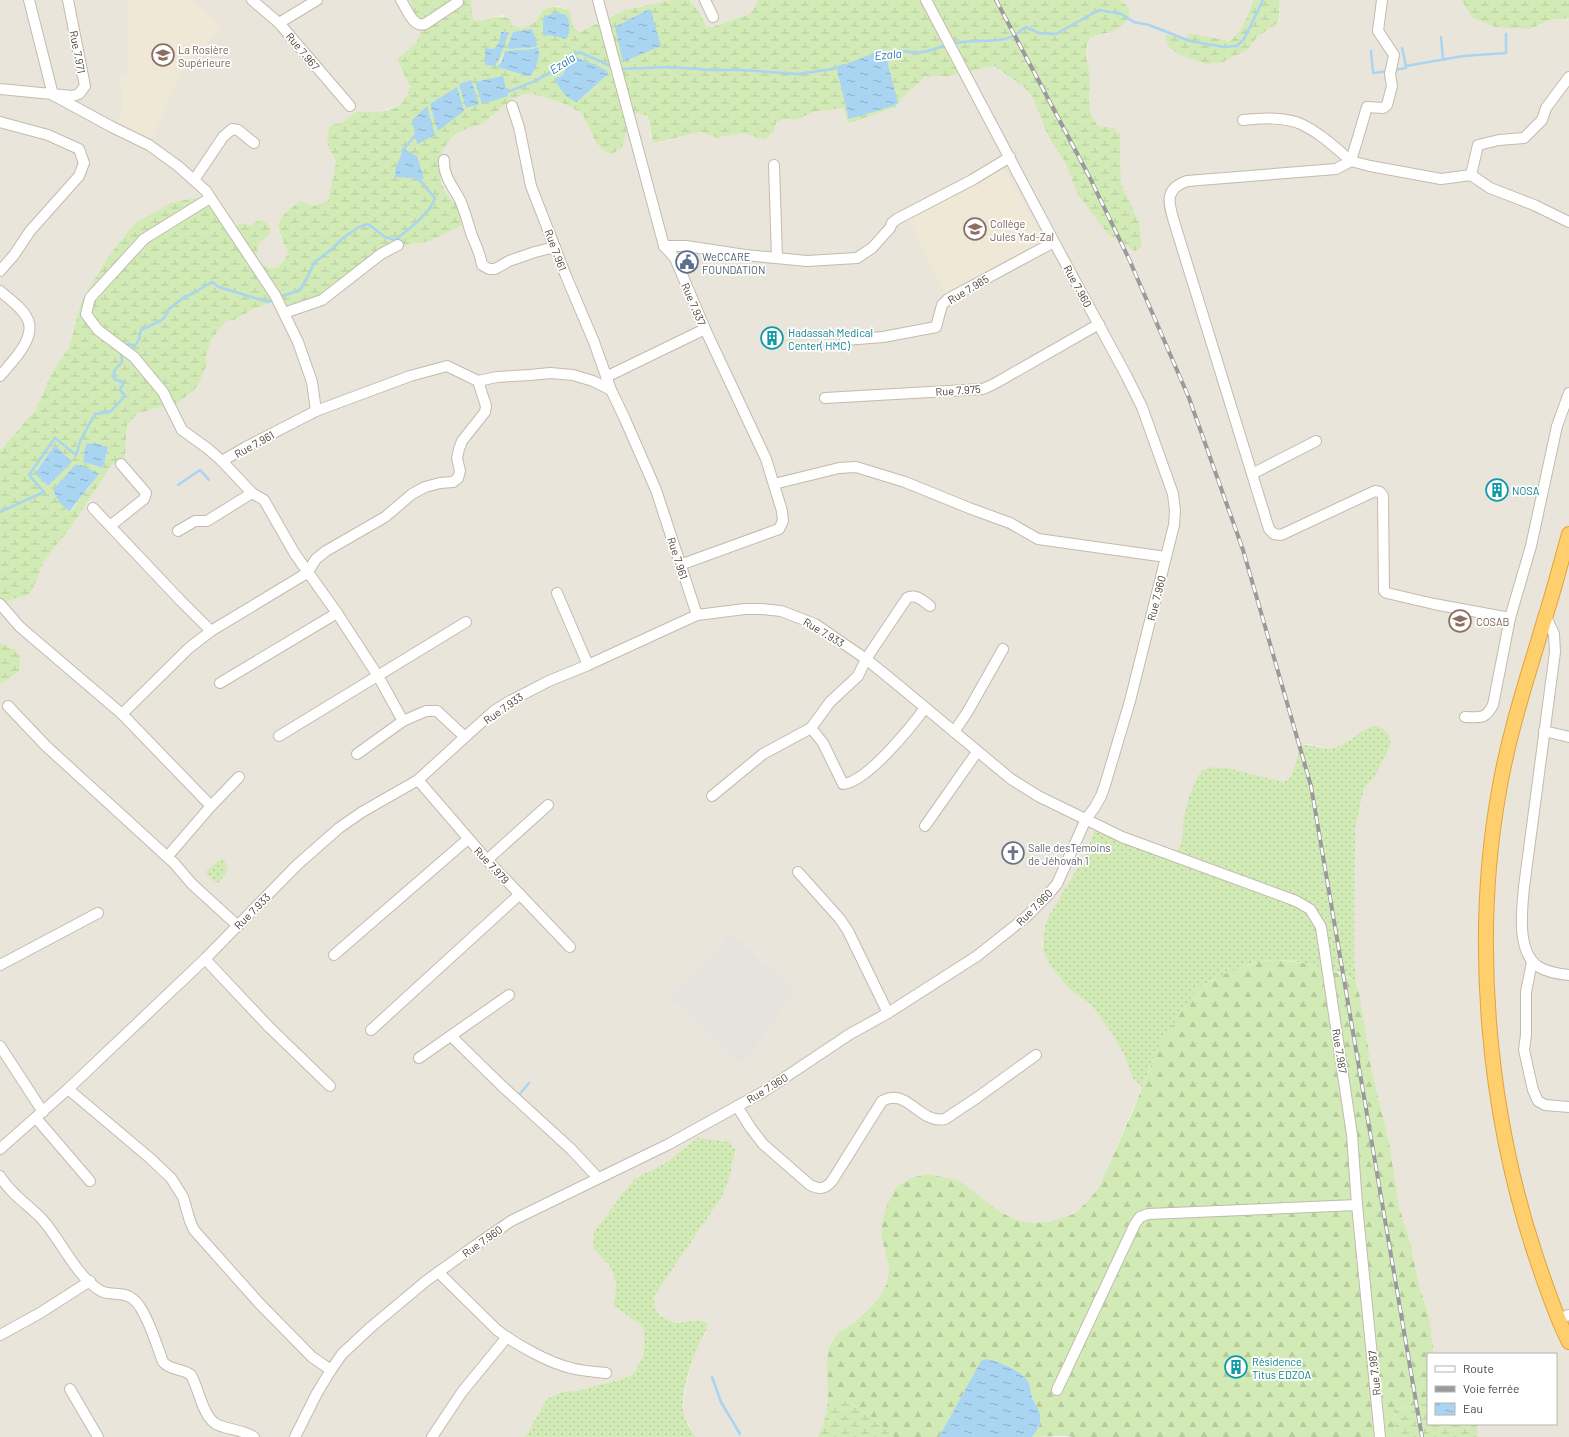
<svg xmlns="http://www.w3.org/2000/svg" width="1569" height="1437" font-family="Barlow,sans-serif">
<defs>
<pattern id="grass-dots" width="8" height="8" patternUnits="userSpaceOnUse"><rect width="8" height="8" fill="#d2eab5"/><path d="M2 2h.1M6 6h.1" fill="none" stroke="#b6ca9c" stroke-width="1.8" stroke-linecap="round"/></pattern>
<pattern id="forest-firs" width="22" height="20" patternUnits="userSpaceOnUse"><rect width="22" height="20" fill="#d2eab5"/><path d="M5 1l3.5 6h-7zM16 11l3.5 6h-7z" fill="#b6ca9c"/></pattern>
<pattern id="wetland-marsh" width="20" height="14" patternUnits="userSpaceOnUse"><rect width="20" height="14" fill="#d2eab5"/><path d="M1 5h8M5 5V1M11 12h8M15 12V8" fill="none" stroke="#b6ca9c"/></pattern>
<pattern id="water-ripples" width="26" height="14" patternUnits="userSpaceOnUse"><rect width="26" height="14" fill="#a9d4f2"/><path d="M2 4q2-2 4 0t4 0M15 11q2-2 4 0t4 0" fill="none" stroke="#8caec5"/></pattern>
</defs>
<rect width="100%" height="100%" fill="#f6f3ec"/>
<g fill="#eae5da">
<polygon points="0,0 410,0 421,32 416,43 397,59 410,87 406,98 397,107 369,113 357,111 343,122 332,125 327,144 336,162 328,202 312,206 278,230 288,253 283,264 275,268 267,268 257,260 258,244 267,237 259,220 251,225 243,223 232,226 134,224 108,257 81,302 69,348 53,370 36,409 0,451"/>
<polygon points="471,0 671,0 625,10 578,32 573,26 570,10 558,6 546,8 539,14 537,22 521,28 512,26 503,15 478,21 472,20"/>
<polygon points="689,0 759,0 750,14 712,27 707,27 696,7"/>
<polygon points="1121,0 1253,0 1248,16 1239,34 1230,41 1189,33 1223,62 1247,50 1258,36 1278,23 1280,0 1461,0 1473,18 1529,29 1550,20 1569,18 1569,1437 1478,1437 1477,1434 1477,1424 1556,1424 1556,1354 1434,1354 1429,1316 1419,1285 1409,1238 1399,1207 1389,1142 1370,1063 1368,1046 1360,997 1356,981 1354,958 1355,830 1364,788 1374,778 1390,746 1391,742 1360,732 1347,742 1332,749 1324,748 1308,744 1301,745 1291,777 1284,782 1227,768 1210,767 1183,822 1182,839 1177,854 1102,831 1094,831 1086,854 1047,919 1042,943 1043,951 1050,965 1072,991 1092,1006 1111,1032 1124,1055 1133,1079 1142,1087 1098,1189 1087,1202 1074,1214 1048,1222 1031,1223 1014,1219 999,1211 960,1181 881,1235 889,1267 887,1284 878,1299 866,1312 853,1323 838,1333 827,1363 828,1398 826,1415 818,1437 696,1437 683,1414 684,1397 692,1362 697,1346 707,1332 699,1320 675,1323 660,1316 655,1309 654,1296 721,1198 697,1138 664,1164 634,1179 593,1248 610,1266 616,1282 614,1306 641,1325 644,1333 643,1357 635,1371 629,1377 581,1390 562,1392 547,1399 525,1437 0,1437 0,684 19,672 15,649 0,643 0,609 9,600 26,596 32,591 44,561 71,527 111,466 125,457 127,425 138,413 178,403 207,365 206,357 211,340 226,321 234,320 255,308 358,274 381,259 411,244 427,242 454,203 448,196 439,174 439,166 443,150 452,137 458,132 482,124 513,98 529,93 560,102 582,113 595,141 630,116 637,113 648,116 651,125 650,136 655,143 701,132 717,138 742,133 765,140 774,131 776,123 784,119 796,120 813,112 843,108 846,118 896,107 901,99 925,77 949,76 994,66 1023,86 1032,96 1048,136 1066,164 1072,178 1142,247 1139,222 1121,184 1120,134 1114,128 1098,126 1092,119 1088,102 1090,77 1086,60 1088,44 1092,36 1108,34 1127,6"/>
</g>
<polygon fill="#e6e2dd" points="732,934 740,941 794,992 749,1055 740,1063 669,996 702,966 729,936"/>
<g fill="#efe8d6">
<polygon points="127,0 192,0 222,27 181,73 149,143 116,129 123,103 120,75 129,72"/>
<polygon points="1002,165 1044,241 944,293 908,217"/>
</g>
<g fill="url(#grass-dots)">
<path d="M1375,726C1385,728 1392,735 1390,746L1374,778L1364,788L1355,830L1354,958L1356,982L1342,973L1294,961L1278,960L1261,961L1245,966L1213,980L1199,988L1159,1046L1142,1087L1133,1079L1124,1055L1111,1032L1092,1006L1072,991L1066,985L1050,965L1043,951V935L1047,919L1086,854L1094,831H1102L1177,854L1182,839L1183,822L1189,797L1197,777L1203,770L1210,767L1227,768L1284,782L1291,777L1301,745C1312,743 1320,750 1331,748C1349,746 1358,729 1375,726Z"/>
<polygon points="220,859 225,859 225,865 228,870 219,882 216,883 206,873 207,870"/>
<path d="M697,1138L729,1142L735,1149L730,1175L721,1198L654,1296L655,1309L660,1316L675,1323L700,1320L707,1323C707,1336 701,1337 697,1348C691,1362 679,1402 684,1415C686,1423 692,1430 696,1437H525L547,1399L562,1392L581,1390L629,1377L635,1371L643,1357L644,1333L641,1325L614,1306L616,1282L610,1266L593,1248L594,1232L634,1179L664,1164Z"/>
</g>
<path fill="url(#forest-firs)" d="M1278,960C1305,962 1333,968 1356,982L1360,997L1368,1046L1370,1063L1389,1142L1399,1207L1409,1238L1419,1285L1429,1316L1434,1354H1428V1403L1394,1409L1396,1437H1074C1059,1435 1047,1437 1032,1437C1038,1430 1043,1421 1039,1411C1038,1408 1035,1404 1033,1400C1031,1395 1031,1387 1028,1383C1019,1370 999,1360 985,1359L981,1362L939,1437H894L874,1419L847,1401L828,1398L827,1363L829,1347L838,1333L853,1323L866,1312L878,1299L887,1284L889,1267L881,1235L883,1218L888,1203L897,1187L911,1178L928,1174L960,1181L999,1211L1014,1219L1031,1223L1048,1222L1074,1214L1087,1202L1098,1189L1133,1110L1159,1046L1188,1001L1199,988L1229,972L1261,961Z"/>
<g fill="url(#wetland-marsh)" fill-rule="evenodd">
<path d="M410,0H471L473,20C487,23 496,12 510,19L512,26L521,28L536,22C543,4 553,5 570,10L573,26L579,32L625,10L671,0H689L696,7L707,27H712L750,14L759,0H1121L1127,6L1130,13C1124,31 1109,33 1092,36C1081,53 1089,61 1090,78C1090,97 1085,110 1098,126L1114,128L1120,134L1121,184L1139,222L1142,247L1135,251L1107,233L1077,193L1066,164L1048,136L1032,96L1023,86L994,66L949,76L925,77L901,99L896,107L849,123L843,108L813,112L796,120L784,119L776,123L774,131L765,140L742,133L717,138L701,132L654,143C649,134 652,126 648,116L637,113L630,116L622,148L611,154L604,151L595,141L582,113L560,102L529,93L513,98L482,124L458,132L452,137L443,150L439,166L441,182L448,196L454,203L467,207V215L461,226L427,242L410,244L381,259L358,274L345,289L316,306L287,311L274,302L255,308L234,320L226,321L211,340L206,357L207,364L197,387L178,403L138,413L127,425L125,457L111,466L71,527L44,561L32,591L26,596L9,600L0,609V451L36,409L53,370L69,348L81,302L108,257L134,224L171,203L195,198L203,199L225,212L233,226L243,223L251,225L259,220L266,222L271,229L267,237L258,244L257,260C273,273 280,270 288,253C275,223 273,222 300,201L312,206L328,201L336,162L327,144L329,128L332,125L343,122L357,111C367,113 389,112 398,106C405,101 407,95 410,87L397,59L416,43L421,32ZM532,29L537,43L533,47L511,49L507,48L513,32ZM538,47C541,56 536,65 533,74L524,75L497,67L505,51L532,49ZM579,58L608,72V74L577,102L558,84L554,78L562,76L565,68ZM88,443L108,448L103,468L83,462L86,444ZM55,445L58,475L48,486L36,471ZM99,474L71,511L66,509L53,492Z"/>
<path d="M1253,0H1280L1278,23L1258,36L1247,50L1223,62L1207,64L1180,55L1169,47L1165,37L1166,35L1186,38L1189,33L1230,41C1243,30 1248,16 1253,0Z"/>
<polygon points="1461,0 1569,0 1569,18 1550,20 1529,29 1496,27 1473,18"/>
<polygon points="0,643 15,649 20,656 19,672 0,684"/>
<polygon points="828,1398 847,1401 874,1419 894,1437 818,1437 826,1415"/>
<polygon points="1428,1403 1428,1424 1477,1424 1477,1434 1478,1437 1396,1437 1394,1409"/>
</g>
<g fill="url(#water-ripples)">
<polygon points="649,9 651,11 661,46 623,62 615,27"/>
<path d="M555,12L566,15C570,22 571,33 566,39L549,35L543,36V19C546,15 551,15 555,12Z"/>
<polygon points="532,29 537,43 536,47 511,49 507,48 513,32"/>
<polygon points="501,32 509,32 499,59 494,66 485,65 485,48 494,49 499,43"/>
<path d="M538,47C541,55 536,69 531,76L524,75L497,67L501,62L505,51L532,49Z"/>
<polygon points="882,50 885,53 898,103 893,106 849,119 837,70 841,66"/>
<path d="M576,57L598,66L608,72V74L577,102C564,98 560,88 554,78L562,76L568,63Z"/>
<polygon points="503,76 508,96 482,104 475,82"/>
<polygon points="471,80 479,104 466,108 459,84"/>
<polygon points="457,87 464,111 438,131 430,104"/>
<polygon points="427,106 435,135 417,144 412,120"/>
<polygon points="404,149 417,156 424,179 395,177 396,167"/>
<polygon points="88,443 98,444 108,447 103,468 83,462 86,444"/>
<polygon points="55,445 72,462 48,486 35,473"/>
<path d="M75,465H81L99,474L70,511C63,508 55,497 53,490Z"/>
<path d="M985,1359C997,1360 1022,1371 1028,1382C1031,1388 1031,1395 1033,1400C1035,1404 1038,1408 1039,1411C1043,1421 1038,1430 1032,1437H939L981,1361Z"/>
</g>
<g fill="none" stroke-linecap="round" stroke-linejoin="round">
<g stroke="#a9d4f2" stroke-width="2.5">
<polyline points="1441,37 1443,59"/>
<path d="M952,44C972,38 996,45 1015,35C1019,33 1022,29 1026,27L1039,33L1056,34L1099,10L1121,14L1134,22L1149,25L1190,41L1224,47L1237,46L1244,39L1263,0"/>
<polyline points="1402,48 1406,66"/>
<polyline points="1371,51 1373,73 1388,71"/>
<polyline points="884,54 904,51 916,53 928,51 947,45"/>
<polyline points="619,69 669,67 712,70 741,70 798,74 833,69 845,65"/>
<polyline points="1393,70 1406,68 1406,66 1463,56 1506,53 1506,34"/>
<path d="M504,93C522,87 540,80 556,69C563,63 569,55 579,52L613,67"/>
<polyline points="403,153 402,151 417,133"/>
<path d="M279,297L300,290L307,278L314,263L333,248L343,238L359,227L368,224L385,237L395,240C407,231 431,212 435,198L416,176"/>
<polyline points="125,346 128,344 135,346 139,339 141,330 160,321 164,318 169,309 183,298 192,294 212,282 219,287 268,302 275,299"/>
<polyline points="178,485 200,470 209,480"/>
<polyline points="0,512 44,492 29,475 55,438 76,455 81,439 95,414 110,412 125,396 120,390 123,384 123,382 114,379 114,371 122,362 121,352"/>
<polyline points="518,1096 529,1083"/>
<polyline points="712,1377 721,1402 740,1434"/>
</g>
<g stroke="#c2bbae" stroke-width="12">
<g id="minor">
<polyline points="29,0 53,95 112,127 149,145 178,166 206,191 275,295 298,342 312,382 316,411"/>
<polyline points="252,0 279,23 350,106"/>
<path d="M401,0C407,9 413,28 425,24L458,2"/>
<polyline points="598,0 664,246"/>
<polyline points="705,0 713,17"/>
<polyline points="279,23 317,0"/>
<polyline points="0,89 72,96 79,94 85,86 68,0"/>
<polyline points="512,106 519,127 531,186 566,276 594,342 611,390 624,417 656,490 697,615"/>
<path d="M1243,120C1260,118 1286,117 1301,124C1320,133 1336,148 1351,161L1367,107L1383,108L1387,105L1392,86L1390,74L1394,55L1378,31L1382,0"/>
<polyline points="0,122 48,135 79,149 84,163 79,176 30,231 14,255 0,271"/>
<path d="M444,160C443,176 453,187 460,200C465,211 468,224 472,236C477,247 480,253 482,265L489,269H495L509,261L535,252L555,247"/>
<polyline points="774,165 777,258"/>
<polyline points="1471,175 1478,145 1499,140 1524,138 1542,120 1546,108 1569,77"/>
<polyline points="194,180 223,137 232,129 238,130 254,143"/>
<polyline points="210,198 144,239 90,298 86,314 98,330 134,357 163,392 182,430 207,448 222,461 252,493 264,500 295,554 337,613 378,676 403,721 426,711 437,711 465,737"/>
<path d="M0,291C9,299 23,308 28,320C36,339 11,363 0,376"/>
<polyline points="284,313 322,300 381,254 398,245"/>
<polyline points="845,340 883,337 936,327 942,305 948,299 1054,242"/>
<polyline points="606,377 705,329"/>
<polyline points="825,398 983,389 994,384 1099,324"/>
<polyline points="222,461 246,447 316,411 410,376 447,366 478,381 497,377 530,375 550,373 573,375 593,381 611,390"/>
<polyline points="1252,474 1316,441"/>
<polyline points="774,484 839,468 856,467 905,482 969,508 1010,523 1038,539 1166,557"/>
<polyline points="93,508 180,600 211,631"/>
<polyline points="110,526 144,499 146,493 121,464"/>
<polyline points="178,531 195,521 207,521 252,493"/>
<polyline points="680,565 779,529 783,521 782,511 766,459 705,329 675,258 664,246 686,246 745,255 807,261 857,258 872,248 890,228 892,223 897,219 972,180 1010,157"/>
<polyline points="557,593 588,665"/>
<polyline points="0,604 20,627 122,714 211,806"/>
<path d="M1546,617L1554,634L1555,652L1524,887C1522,909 1516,953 1539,967C1547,972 1559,974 1569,975"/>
<path d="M1510,618L1434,604L1387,593L1384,591L1383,496L1380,492L1375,491L1281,535L1274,534L1269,529L1176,228C1170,207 1161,190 1187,181L1336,169L1351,161L1370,166L1441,179L1471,175L1490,188L1534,205L1569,222"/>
<polyline points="220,683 337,613"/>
<polyline points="8,706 46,746 174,863 192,884 238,926"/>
<polyline points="122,714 189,648 211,631 307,573 316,559 326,551 385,517 412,494 425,487 440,483 453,482 458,478 460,471 457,458 459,449 462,441 485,412 486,406 478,381"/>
<path d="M1465,717C1480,717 1485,720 1493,705L1510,618L1531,546L1557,426L1569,393"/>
<path d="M811,728L823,743L843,784C867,782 911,727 925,708"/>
<polyline points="1544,731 1569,737"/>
<polyline points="954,732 968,711 1003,649"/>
<polyline points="279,736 466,622"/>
<polyline points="357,754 403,721"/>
<polyline points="418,780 487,860 570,947"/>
<path d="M712,796L763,754L811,728L830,702L858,676L866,659L907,598C916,593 923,601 930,606"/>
<polyline points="925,826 977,752"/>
<polyline points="167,857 211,806 239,777"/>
<polyline points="487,860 548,805"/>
<polyline points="798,872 840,919 848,931 888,1013"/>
<polyline points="334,955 468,839"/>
<polyline points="205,959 269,1027 330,1086"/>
<polyline points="1532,962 1526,992 1526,1035 1524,1050 1533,1090 1538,1101 1545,1105 1569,1107"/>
<polyline points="0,965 98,913"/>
<polyline points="371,1030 520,894"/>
<polyline points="451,1036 502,1086 571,1149 598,1178"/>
<polyline points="0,1046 43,1112"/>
<polyline points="419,1058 509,995"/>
<polyline points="68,1089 151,1159 171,1178 183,1197 190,1221 194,1230 259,1303 312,1357 331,1370"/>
<path d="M737,1106L750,1127L763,1144L810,1185C820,1190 825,1189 832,1181L882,1101C885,1100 888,1098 891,1098C910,1095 923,1124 945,1119L978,1097L1036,1055"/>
<polyline points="36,1118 90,1181"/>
<polyline points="0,1149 68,1089 205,959 297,865 339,828 362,812 418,780 465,737 494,711 508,702 549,681 588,665 697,615 745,609 762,609 781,611 815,624 866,659 898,685 1011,779 1038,796 1122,837 1296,901 1310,909 1321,927 1352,1135 1357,1205 1380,1437"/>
<path d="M0,1176C10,1193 27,1204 41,1218C60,1238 76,1277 101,1291C111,1296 124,1291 133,1299C146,1309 157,1346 163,1362C171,1371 182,1368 191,1375C199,1389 203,1419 218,1425C230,1430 243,1430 254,1437"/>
<path d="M438,1272L497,1330C515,1344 549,1363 571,1368C582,1371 594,1372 606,1373"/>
<polyline points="1557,1319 1569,1315"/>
<polyline points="0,1335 40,1313 90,1281"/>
<polyline points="70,1389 98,1437"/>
<polyline points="1057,1390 1135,1224 1140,1217 1148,1214 1357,1205"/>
<polyline points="295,1437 317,1393 331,1370 342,1354 371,1327 426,1281 476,1245 511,1221 669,1144 763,1092 850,1034 888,1013 977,956 1026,917 1045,898 1057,884 1086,819 1095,807 1101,796 1105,785 1130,701 1174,525 1175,511 1173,494 1142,407 1126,375 1054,242 926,0"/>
<polyline points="432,1437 462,1392 507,1337"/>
</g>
</g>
<g stroke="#e0a43c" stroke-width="16">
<path id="highway" d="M1569,534C1561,562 1554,590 1545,618C1528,676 1509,732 1499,791C1472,941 1488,1113 1536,1257C1546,1286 1555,1315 1569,1342"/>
</g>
<use href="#minor" stroke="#fff" stroke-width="10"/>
<use href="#highway" stroke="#ffcf6e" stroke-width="14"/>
<g stroke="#9a9a9a" stroke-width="4">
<polyline id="rail" points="996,0 1090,178 1129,259 1189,398 1243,550 1311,786 1422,1437"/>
</g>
<use href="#rail" stroke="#fff" stroke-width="2.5" stroke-dasharray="8" stroke-linecap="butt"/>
</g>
<defs>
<g id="school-ring" transform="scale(1.15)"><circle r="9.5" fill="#fff" stroke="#8d6e63" stroke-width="1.5"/><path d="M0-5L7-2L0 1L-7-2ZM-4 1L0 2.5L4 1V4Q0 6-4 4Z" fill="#8d6e63"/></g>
<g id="civic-ring" transform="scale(1.15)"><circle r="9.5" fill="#fff" stroke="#5c6f8a" stroke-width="1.5"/><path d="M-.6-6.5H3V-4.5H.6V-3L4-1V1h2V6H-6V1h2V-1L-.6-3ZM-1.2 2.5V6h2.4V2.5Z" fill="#5c6f8a"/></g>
<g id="building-ring" transform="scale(1.15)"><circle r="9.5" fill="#fff" stroke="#0f9aa8" stroke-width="1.5"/><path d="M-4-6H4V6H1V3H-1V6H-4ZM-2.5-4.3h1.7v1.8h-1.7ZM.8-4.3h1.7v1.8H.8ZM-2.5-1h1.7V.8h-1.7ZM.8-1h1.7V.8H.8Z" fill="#0f9aa8"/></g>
<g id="church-ring" transform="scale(1.15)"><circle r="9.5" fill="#fff" stroke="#6b7280" stroke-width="1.5"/><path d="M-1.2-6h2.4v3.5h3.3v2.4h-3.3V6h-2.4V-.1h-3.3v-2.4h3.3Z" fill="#6b7280"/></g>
</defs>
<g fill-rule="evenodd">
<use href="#school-ring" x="163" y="55"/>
<use href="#school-ring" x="975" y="229"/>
<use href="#civic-ring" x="687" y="262"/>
<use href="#building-ring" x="772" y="338"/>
<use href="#building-ring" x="1497" y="490"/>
<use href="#school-ring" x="1460" y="621"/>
<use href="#church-ring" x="1013" y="853"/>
<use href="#building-ring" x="1236" y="1367"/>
</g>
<g text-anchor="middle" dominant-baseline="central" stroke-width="3.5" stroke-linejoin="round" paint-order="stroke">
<g font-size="11" fill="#785e54" stroke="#fff" text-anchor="start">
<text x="178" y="49">La Rosière<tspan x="178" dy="13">Supérieure</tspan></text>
<text x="990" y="223">Collège<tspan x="990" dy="13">Jules Yad-Zal</tspan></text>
<text x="1476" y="621">COSAB</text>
</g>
<g font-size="11" fill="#4b4439" stroke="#fff">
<text transform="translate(303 51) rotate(50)">Rue 7.967</text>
<text transform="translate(78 52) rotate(79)">Rue 7.971</text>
<text transform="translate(556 250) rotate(70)">Rue 7.961</text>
<text transform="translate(1078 286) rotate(61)">Rue 7.960</text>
<text transform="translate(968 289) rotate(-31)">Rue 7.985</text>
<text transform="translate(694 304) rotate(67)">Rue 7.937</text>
<text transform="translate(958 390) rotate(-4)">Rue 7.975</text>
<text transform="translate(254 444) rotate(-29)">Rue 7.961</text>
<text transform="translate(678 558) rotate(72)">Rue 7.961</text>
<text transform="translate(1156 598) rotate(-76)">Rue 7.960</text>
<text transform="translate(824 632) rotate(31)">Rue 7.933</text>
<text transform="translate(503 708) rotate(-35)">Rue 7.933</text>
<text transform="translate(492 865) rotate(47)">Rue 7.979</text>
<text transform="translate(1034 907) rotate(-45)">Rue 7.960</text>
<text transform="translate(252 911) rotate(-45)">Rue 7.933</text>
<text transform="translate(1340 1051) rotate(81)">Rue 7.987</text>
<text transform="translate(767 1088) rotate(-32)">Rue 7.960</text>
<text transform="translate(482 1241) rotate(-35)">Rue 7.960</text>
<text transform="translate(1374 1373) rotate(-96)">Rue 7.987</text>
</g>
<g font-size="11" fill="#4e5e75" stroke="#fff" text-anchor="start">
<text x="702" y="256">WeCCARE<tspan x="702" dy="13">FOUNDATION</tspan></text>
</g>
<g font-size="11" fill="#0d838f" stroke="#fff" text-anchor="start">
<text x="788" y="332">Hadassah Medical<tspan x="788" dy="13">Center( HMC)</tspan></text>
<text x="1512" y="490">NOSA</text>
<text x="1252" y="1361">Résidence<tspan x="1252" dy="13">Titus EDZOA</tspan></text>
</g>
<g font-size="11" fill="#5b616d" stroke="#fff" text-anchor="start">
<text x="1028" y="847">Salle desTemoins<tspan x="1028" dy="13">de Jéhovah 1</tspan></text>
</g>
<g font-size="12" font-style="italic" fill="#2e7ab2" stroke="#fff">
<text transform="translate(888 54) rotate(-5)">Ezala</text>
<text transform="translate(562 63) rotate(-33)">Ezala</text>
</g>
</g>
<rect x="1427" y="1353" width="130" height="72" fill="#ffffff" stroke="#b7b4b0"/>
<rect x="1435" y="1366" width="20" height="6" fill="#ffffff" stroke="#b7b4b0"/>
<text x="1463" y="1373" font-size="12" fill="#4b4439">Route</text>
<rect x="1435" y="1386" width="20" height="6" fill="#9a9a9a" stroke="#b7b4b0"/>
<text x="1463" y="1393" font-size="12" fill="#4b4439">Voie ferrée</text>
<rect x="1435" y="1403" width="20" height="12" fill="url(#water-ripples)" stroke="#b7b4b0"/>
<text x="1463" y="1413" font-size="12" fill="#4b4439">Eau</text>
</svg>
